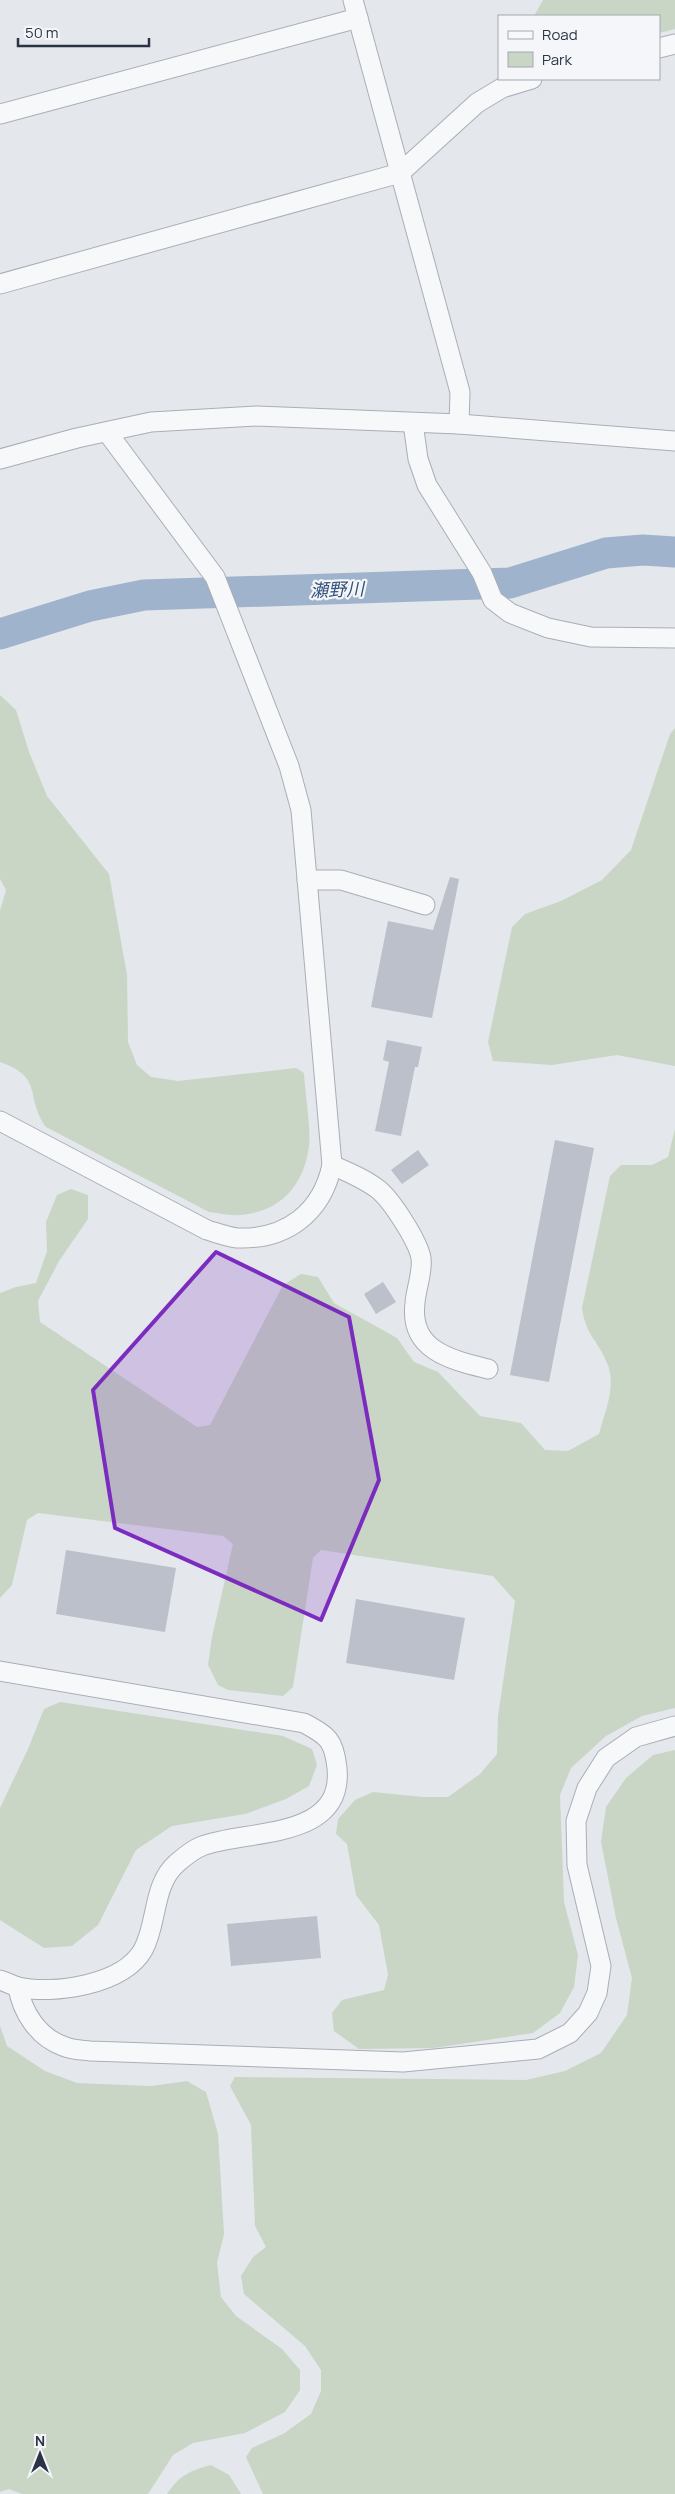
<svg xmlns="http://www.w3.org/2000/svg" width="675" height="2494" font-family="Manrope,'Noto Sans JP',sans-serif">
<rect width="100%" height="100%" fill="#e4e7ec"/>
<g fill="#c9d6c5">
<polygon points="543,0 675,0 675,29 659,33 659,16 534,16"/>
<path d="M0,695L16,710L29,752L47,796L109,874L127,975L128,1042L137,1065L151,1077L178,1081L296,1068L304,1073C305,1095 311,1125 309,1146C304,1186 280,1212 240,1215C230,1216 219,1213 209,1212L46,1127C24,1096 45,1078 0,1062V911L6,890L0,879Z"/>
<polygon points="675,728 675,1066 617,1055 552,1065 493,1061 488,1042 512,927 525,914 561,901 602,880 631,850 670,734"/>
<path d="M675,1129V1708L642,1716L606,1736L571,1768L560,1795L564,1902L578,1955L574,1987L560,2013L533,2033L434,2048L359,2049L334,2031L332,2013L342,2000L384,1990L388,1975L379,1925L356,1895L347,1844L336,1834L338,1819L355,1800L373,1792L423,1797H448L480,1774L497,1754L498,1716L515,1601L493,1576L321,1550L313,1558L293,1687L283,1696L228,1690L218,1685L208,1665L212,1637L233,1544L223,1536L38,1513L27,1520L12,1585L0,1598V1293L16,1287L36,1283L47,1251L46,1222L57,1195L71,1189L88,1195V1219L59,1261L38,1301L40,1322L197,1427L210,1425L283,1285L301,1274L318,1277L334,1303L397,1338L414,1362L438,1372L480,1416L521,1423L545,1450L568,1451L599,1434C605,1412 617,1385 607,1363C598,1340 586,1336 582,1308L610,1176L621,1165H652L668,1157Z"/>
<polygon points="60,1702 283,1736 312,1749 317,1765 309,1786 286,1799 245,1814 172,1826 136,1850 98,1925 72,1946 44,1948 0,1920 0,1808 28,1749 44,1709"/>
<polygon points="675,1750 675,2494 263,2494 246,2457 252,2448 283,2434 311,2414 321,2391 321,2370 305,2346 244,2294 241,2276 253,2257 266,2247 255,2226 251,2125 230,2086 235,2077 526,2080 565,2071 601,2053 627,2015 632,1978 616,1918 601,1842 606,1807 626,1778 653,1755"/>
<polygon points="0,2026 7,2046 45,2071 77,2083 152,2086 187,2081 206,2092 218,2134 224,2234 217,2263 221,2297 236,2316 282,2349 300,2370 300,2390 285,2412 245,2433 193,2443 173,2455 148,2494 22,2494 9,2489 0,2492"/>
<path d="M211,2465L229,2475L241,2494H167C180,2475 189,2471 211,2465Z"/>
</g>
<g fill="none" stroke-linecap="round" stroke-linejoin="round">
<polyline stroke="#9fb4cc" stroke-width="31" points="0,634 90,606 144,595 510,583 606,553 643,550 675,552"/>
</g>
<g fill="#bbc0ca">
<polygon points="450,877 459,879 432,1018 371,1007 388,921 433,930"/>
<polygon points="387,1040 422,1047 418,1067 415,1067 401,1136 375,1131 389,1062 383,1060"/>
<polygon points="555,1140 594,1148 549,1382 510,1375"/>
<polygon points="418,1150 429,1165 402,1184 391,1170"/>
<polygon points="383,1282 396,1302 376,1314 364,1294"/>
<polygon points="66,1550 176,1568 165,1632 56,1614"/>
<polygon points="356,1599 465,1618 454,1680 346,1663"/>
<polygon points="317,1916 321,1958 231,1966 227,1924"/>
</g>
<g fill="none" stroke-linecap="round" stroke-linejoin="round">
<g stroke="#a9aeb7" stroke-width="21">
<g id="minor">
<polyline points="353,0 460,392 459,424"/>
<polyline points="659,48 675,44"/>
<polyline points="0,114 358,18"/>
<polyline points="0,284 400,173 477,103 502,88 532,79"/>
<polyline points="413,423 418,459 427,485 482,573 493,600 510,613 548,628 591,637 675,638"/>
<polyline points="0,459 77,438 151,422 257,416 459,424 675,441"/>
<polyline points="307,880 341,880 425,905"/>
<path d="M0,1121L207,1230C217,1233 228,1237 237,1238C287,1240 322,1212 332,1165L301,810L289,766L215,577L107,432"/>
<path d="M332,1165C348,1172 365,1179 379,1190C392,1201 418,1241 421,1258C423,1273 416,1288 415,1303C409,1351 452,1360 488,1369"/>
<path d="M0,1671L304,1723C328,1736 334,1740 337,1768C344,1841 247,1829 202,1846C194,1849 184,1857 177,1863C152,1885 158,1923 143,1950C123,1985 53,1995 18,1987C12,1985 6,1982 0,1980"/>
<path d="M18,1987C22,2012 38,2037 63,2046C71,2050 82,2050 90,2051L403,2062L538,2049L570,2033L588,2013L597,1993L601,1966L577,1865L576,1821L587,1788L606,1758L636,1737L675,1726"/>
</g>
</g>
<use href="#minor" stroke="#f7f8fa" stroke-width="19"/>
</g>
<path fill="#7b2cbf" fill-opacity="0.2" stroke="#7b2cbf" stroke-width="4" stroke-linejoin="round" d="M216,1252L349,1317L379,1480L321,1620L115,1528L93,1390Z"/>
<g text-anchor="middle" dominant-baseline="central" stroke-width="4.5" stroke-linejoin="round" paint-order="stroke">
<g font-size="18" font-style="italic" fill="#34527a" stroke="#f4f6f9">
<text transform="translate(337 589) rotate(-2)">瀬野川</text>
</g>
</g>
<rect x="498" y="15" width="162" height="65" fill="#f4f6f9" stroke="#a4a8b1"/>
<rect x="508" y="31" width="25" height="8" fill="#f7f8fa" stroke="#a4a8b1"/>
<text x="542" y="40" font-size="15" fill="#2b3445">Road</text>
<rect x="508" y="52" width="25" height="15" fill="#c9d6c5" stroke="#a4a8b1"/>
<text x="542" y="65" font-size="15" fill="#2b3445">Park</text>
<g transform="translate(40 2454)" stroke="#f4f6f9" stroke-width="4" paint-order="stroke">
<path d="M0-4L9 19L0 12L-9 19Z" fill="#2b3445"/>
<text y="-8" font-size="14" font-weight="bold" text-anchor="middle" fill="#2b3445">N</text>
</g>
<path d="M18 38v8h131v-8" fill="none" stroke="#2b3445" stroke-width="2.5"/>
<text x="25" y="38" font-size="15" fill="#2b3445" stroke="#f4f6f9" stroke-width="4" paint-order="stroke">50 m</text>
</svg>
